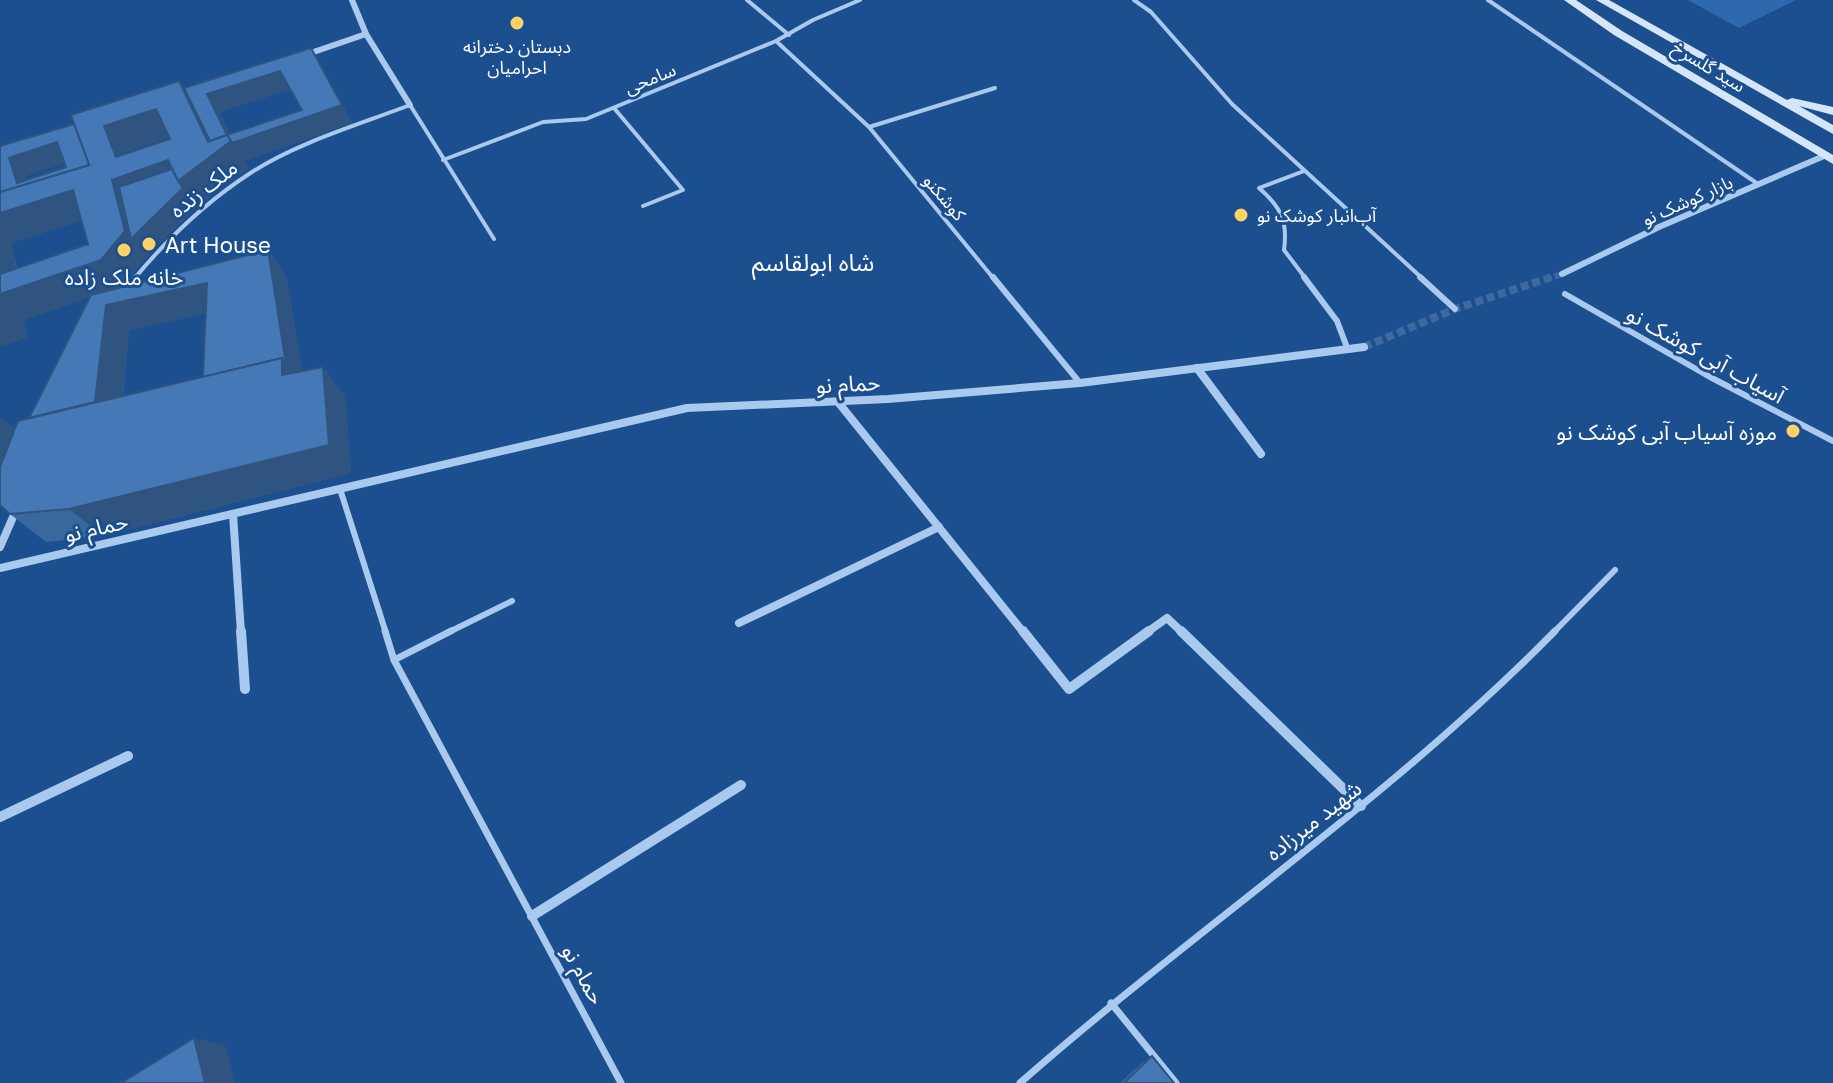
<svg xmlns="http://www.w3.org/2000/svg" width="1833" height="1083" font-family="'Golos Text','Noto Sans Arabic',sans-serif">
<rect width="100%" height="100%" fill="#1b4f8f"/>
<polygon fill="#2e69ad" points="1688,0 1796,0 1739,28"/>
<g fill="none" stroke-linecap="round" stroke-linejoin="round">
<polyline stroke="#3d69a0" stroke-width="6" stroke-dasharray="6 3" stroke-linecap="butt" points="1546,279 1562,274"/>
<polyline stroke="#3d69a0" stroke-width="8" stroke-dasharray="8 4" stroke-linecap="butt" points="1364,347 1455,309 1552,277"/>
<g stroke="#a9c9ee" stroke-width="4">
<polyline points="747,0 789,35"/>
<polyline points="1134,0 1151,12 1232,104 1423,279"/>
<polyline points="1488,0 1758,184"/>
<polyline points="776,41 869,127 994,279"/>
<polyline points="614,108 683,190 643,206"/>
<polyline points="869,127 995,88"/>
<polyline points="443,160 543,122 586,119 776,41 813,20 860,0"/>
<path d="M1304,171L1259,188C1281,207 1288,221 1284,250L1306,279"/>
<path d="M134,279C168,238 207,201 252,172C299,142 358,125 410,105L494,239"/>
</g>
<g stroke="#a9c9ee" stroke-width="6">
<polyline points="993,277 1080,383"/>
<polyline points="1304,277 1337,321 1348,350"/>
<polyline points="1420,277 1455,309"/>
<polyline points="124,291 136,277"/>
<polyline points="1565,294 1710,377 1833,441"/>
<polyline points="340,489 386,633"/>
<polyline points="447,633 512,601"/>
<polyline points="1553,633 1615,570"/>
</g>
<g stroke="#a9c9ee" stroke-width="7">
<polyline points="385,631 394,660 621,1083"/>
<polyline points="394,660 451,631"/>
<polyline points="1111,1003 1176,1083"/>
<path d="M1020,1083C1195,929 1391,798 1555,631"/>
</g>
<g stroke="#a9c9ee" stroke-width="6">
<polyline points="352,0 366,34 410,105"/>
<polyline points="302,56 366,34"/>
<polyline points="1562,274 1659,227 1824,156"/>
</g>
<g stroke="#a9c9ee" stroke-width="8">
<polyline points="1197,368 1261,454"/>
<polyline points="838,402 1024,633"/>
<polyline points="233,514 241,633"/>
<polyline points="0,547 17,508"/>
<polyline points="0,568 687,408 888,399 1080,383 1364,347"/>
<polyline points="739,623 939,527"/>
<polyline points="1146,633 1167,618 1183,633"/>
</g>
<g stroke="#a9c9ee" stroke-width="10">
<polyline points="241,631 245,689"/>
<polyline points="1023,631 1069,689 1149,631"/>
<polyline points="1181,631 1361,806"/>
<polyline points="0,817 128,756"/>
<polyline points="532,916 741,785"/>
</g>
<g fill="#d6e6fa" fill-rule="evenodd">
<polygon points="1564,0 1576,0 1622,31 1833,155 1833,164 1614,35"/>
<polygon points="1596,0 1609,0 1787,100 1792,98 1833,107 1833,115 1799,106 1833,125 1833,134"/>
</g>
</g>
<g fill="#3a679d" fill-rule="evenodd">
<path d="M311,48L352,123L244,161L248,168L196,207L146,257L123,286L117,288L268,250L286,276L302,371L323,367L345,397L351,473L103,536L46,542L10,514L15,429L29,418L90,297L23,320L28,337L0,347V146L74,124L179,81L184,88ZM290,89L302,110L230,134L219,112ZM169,137L170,139L125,155L124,152ZM64,163L66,167L26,180L25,176ZM82,220L88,244L17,268L11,243ZM206,313L203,377L123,396L129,330Z"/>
<polygon points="1152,1056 1174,1083 1120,1083 1142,1063"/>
</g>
<g fill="#305480">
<polygon points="280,71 290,89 219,112 234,142 342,105 352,123 244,161 248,168 196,207 146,257 123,286 23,320 28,337 0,347 0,202 17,183 9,158 57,142 72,161 25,176 30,192 95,173 95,216 11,243 20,287 101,260 116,157 104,126 156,109 174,135 124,152 132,173 208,142 179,81 196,107 207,94"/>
<polygon points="268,250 286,276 305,388 224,408"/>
<polygon points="207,283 227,309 129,330 119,434 52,450 106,305"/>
<polygon points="323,367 345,397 351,473 103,536 69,509"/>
<polygon points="0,417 22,435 0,490"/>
<polygon points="194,1038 225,1045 235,1083 205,1083"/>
</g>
<g fill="#4478b7" stroke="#305480" stroke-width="2" fill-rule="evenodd">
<path d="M311,48L342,105L232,143L227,135L210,141L184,88ZM280,71L302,110L227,135L207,94Z"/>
<path d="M179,81L208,142L227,135L231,141L178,181L168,160L112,180L125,231L101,260L0,294V274L88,244L73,190L0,213V192L89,165L71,115ZM156,109L170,139L116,157L104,126Z"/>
<path d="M74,124L89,165L0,192V146ZM57,142L66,167L17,183L9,158Z"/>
<polygon points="172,169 178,181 183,188 131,239 119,187"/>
<polygon points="268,250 286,364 282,358 203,377 207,283 106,305 95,402 29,418 91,295"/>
<polygon points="282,358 282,375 323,367 329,445 69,509 10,514 0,505 0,467 18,421"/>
<polygon points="194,1038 205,1083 121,1083"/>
<polygon points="1152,1056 1174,1083 1124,1083"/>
</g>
<g fill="#ffd166" stroke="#1b4f8f" stroke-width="3">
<circle cx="517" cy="23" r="8"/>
<circle cx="1241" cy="215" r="8"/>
<circle cx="149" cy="244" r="8"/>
<circle cx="124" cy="250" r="8"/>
<circle cx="1793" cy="431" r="8"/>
</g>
<g text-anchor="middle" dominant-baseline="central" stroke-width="6" stroke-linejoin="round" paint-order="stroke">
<g font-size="18" fill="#fff" stroke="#1b4f8f">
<text x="517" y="46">دبستان دخترانه<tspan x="517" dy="21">احرامیان</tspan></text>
<text x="1257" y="215" text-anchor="start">آب‌انبار کوشک نو</text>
</g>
<g font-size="18" fill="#fff" stroke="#1b4f8f">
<text transform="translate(1709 66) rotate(31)">سید گلسرخ</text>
<text transform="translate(650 78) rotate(-22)">سامحی</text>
<text transform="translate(945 197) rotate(50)">کوشکنو</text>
<text transform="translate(1687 200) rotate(-24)">بازار کوشک نو</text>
</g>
<g font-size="22" fill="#fff" stroke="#1b4f8f">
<text transform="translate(203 188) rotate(-38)">ملک زنده</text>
<text transform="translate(1706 354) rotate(29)">آسیاب آبی کوشک نو</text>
<text transform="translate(848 383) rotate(-3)">حمام نو</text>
<text transform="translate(96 527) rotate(-13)">حمام نو</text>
<text transform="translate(1313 820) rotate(-38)">شهید میرزاده</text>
<text transform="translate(584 974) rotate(61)">حمام نو</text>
</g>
<g font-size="22" fill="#fff" stroke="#1b4f8f" text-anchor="start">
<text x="165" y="244">Art House</text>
<text x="124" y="276" text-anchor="middle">خانه ملک زاده</text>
<text x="1777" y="431" text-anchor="end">موزه آسیاب آبی کوشک نو</text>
</g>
<g font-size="24" fill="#fff" stroke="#1b4f8f">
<text x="813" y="261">شاه ابولقاسم</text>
</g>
</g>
</svg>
